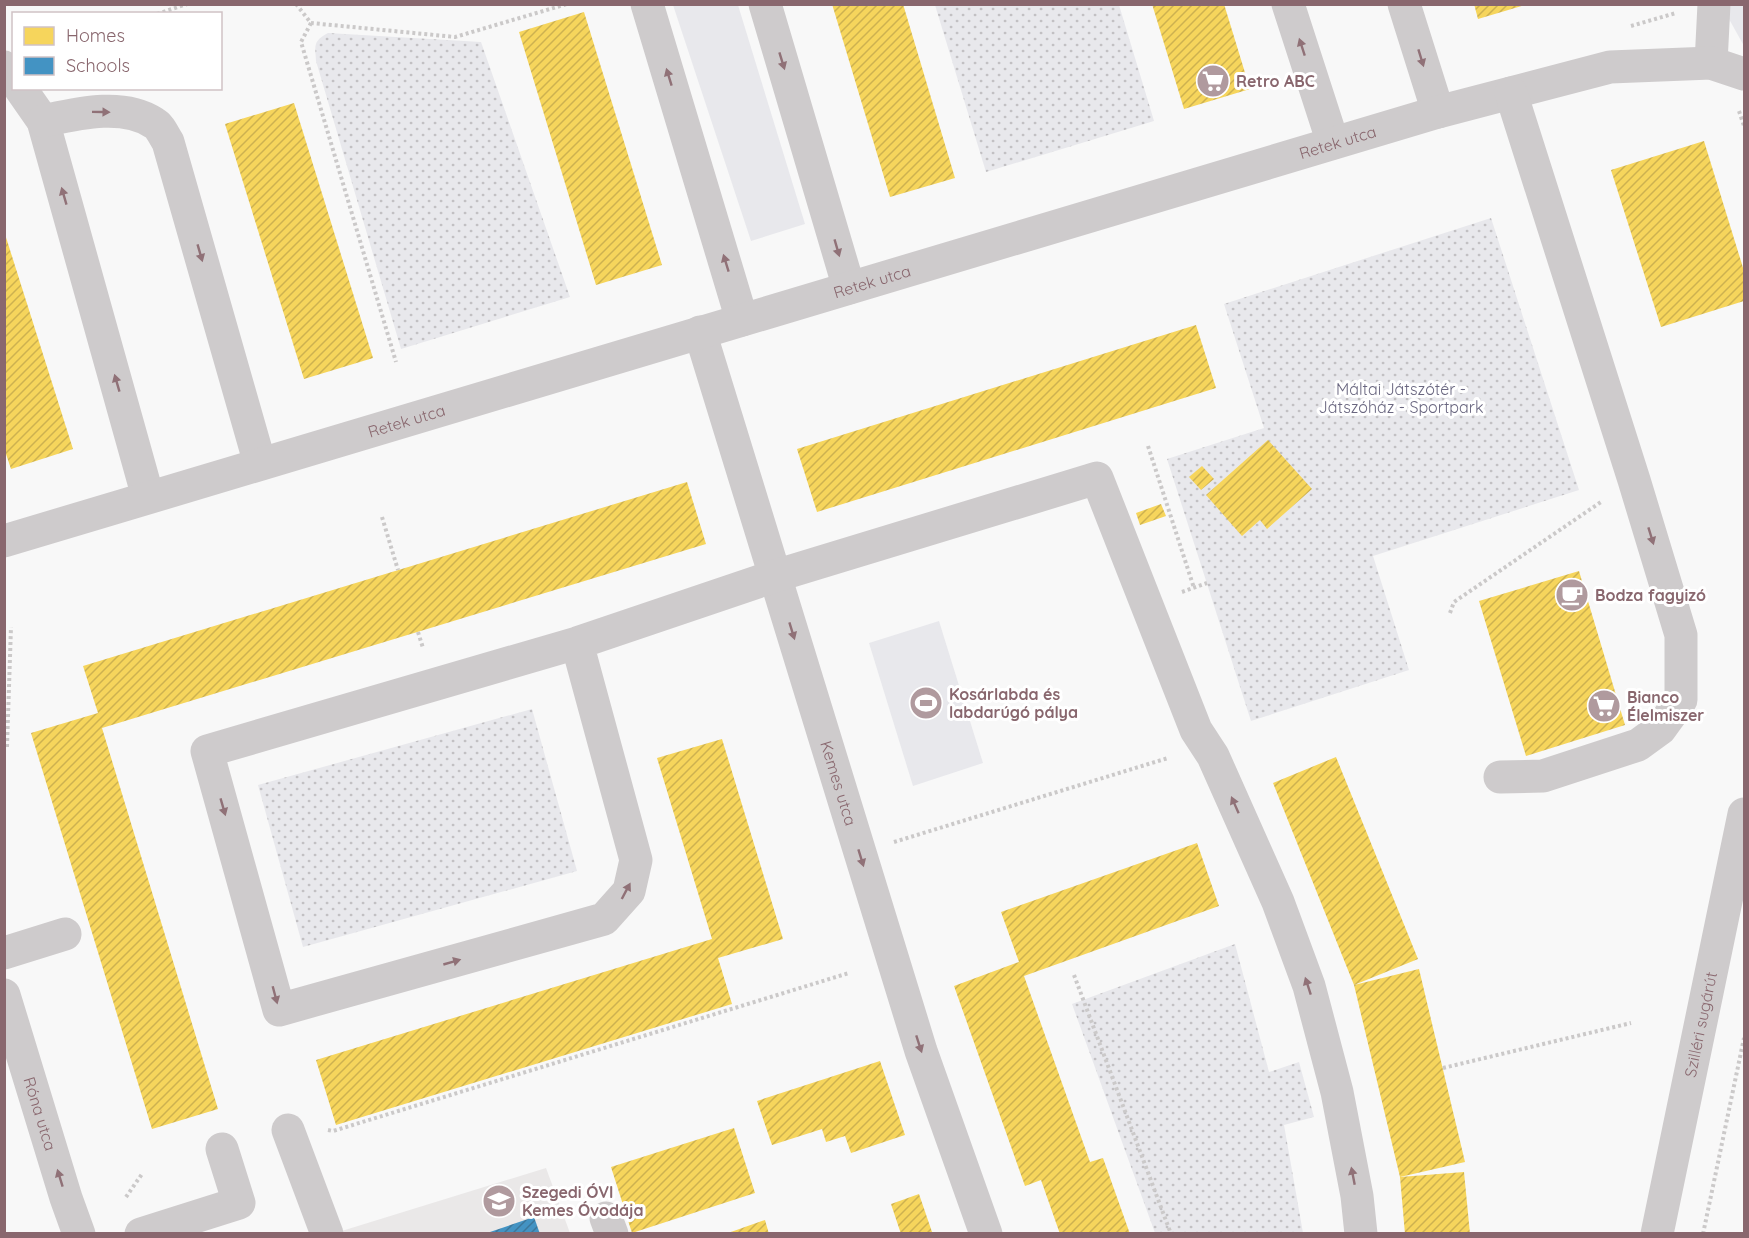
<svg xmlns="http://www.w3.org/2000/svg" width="1749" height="1238" font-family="Quicksand,sans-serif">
<defs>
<pattern id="park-dots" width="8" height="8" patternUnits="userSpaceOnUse" patternTransform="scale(1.5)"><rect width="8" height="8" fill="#e8e8ec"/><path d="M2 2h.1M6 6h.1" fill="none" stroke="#c2c0c3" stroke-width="1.8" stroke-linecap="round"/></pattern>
<pattern id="homes-hatch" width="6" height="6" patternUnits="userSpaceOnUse" patternTransform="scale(1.5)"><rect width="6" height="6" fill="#f6d55c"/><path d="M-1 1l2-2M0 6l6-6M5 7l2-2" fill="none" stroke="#cdb150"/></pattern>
<pattern id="schools-hatch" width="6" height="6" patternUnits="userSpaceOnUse" patternTransform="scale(1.5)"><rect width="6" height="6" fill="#4393c3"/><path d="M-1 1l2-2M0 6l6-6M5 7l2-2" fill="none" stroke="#3c769a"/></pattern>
</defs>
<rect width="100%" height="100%" fill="#f8f8f8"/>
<polygon fill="#eae8e8" points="546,1168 570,1233 332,1234"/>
<g fill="#e8e8ec">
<polygon points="673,5 738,5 805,224 751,241"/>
<polygon points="1730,5 1744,5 1744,46 1729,19"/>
<polygon points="939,621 983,763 913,786 869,643"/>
</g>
<g fill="url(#park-dots)">
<polygon points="935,5 1119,5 1154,121 986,172"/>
<path d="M328,33L481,42L570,297L401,349L316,61C315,45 313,41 328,33Z"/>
<polygon points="1491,218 1579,490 1373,556 1409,670 1251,721 1167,459 1264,428 1224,304"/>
<polygon points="532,709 577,871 303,947 258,785"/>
<polygon points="1235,944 1269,1072 1299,1062 1314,1117 1284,1125 1303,1233 1155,1233 1072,1004"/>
</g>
<g fill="url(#homes-hatch)">
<polygon points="832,4 903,4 955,178 890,197"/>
<polygon points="1152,4 1224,4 1250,89 1184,109"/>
<polygon points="1474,4 1525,4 1525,5 1478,19"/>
<polygon points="584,12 662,265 596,285 519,32"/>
<polygon points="294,103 373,358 304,379 225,124"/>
<polygon points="1704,141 1744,271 1744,301 1661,327 1611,170"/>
<polygon points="4,231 73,449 11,469 4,448"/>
<polygon points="1196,325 1216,388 817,512 797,449"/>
<polygon points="1268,440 1312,489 1267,529 1260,520 1242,536 1206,495"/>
<polygon points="1202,466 1214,479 1201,490 1189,477"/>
<polygon points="687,482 706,544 102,728 218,1109 152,1129 31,733 98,713 83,666"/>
<polygon points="1161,504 1166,516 1140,525 1136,513"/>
<polygon points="1579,571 1625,725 1526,756 1479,601"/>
<polygon points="722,739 783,939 718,958 732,1004 336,1125 316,1060 712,939 657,758"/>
<polygon points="1336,757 1418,959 1354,985 1419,969 1465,1162 1400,1177 1354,985 1273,783"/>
<polygon points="1197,843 1219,906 1024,976 1090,1162 1103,1158 1130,1234 1060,1234 1041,1180 1025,1186 954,986 1019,962 1001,912"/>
<polygon points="880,1061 905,1135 851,1153 845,1136 826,1142 822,1129 772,1145 757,1101"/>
<polygon points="734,1128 755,1193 632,1233 611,1167"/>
<polygon points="1464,1172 1470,1234 1405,1234 1400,1177"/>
<polygon points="919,1194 932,1232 901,1234 891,1204"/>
<polygon points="765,1220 769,1234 728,1234 728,1233"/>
</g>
<polygon fill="url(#schools-hatch)" points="534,1217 540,1234 487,1234 487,1233"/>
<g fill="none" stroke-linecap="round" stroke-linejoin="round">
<g stroke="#cbc9c9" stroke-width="4" stroke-dasharray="3 3" stroke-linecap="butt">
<polyline points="296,4 311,23 455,37 567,4"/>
<polyline points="157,14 187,4"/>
<polyline points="311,23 301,42 396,362"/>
<polyline points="1631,26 1676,13"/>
<polyline points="1739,111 1744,126"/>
<polyline points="1148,446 1194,588"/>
<polyline points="382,517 398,570"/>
<polyline points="1182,592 1207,583"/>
<polyline points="1450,613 1454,602 1601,502"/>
<polyline points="418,632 423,648"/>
<polyline points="7,747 11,627"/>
<polyline points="894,842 1168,758"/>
<polyline points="1074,975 1171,1234"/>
<polyline points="1443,1068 1631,1023"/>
<polyline points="328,1130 333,1131 849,973"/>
<polyline points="126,1197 142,1174"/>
<polyline points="1703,1234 1744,1038"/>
</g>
<g stroke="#cecbcc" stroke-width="33">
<polyline points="647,4 742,320"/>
<polyline points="765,4 849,288"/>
<polyline points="1288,4 1333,143"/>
<polyline points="1404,4 1438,112"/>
<polyline points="1711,63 1714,4"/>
<polyline points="4,67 14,79"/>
<polyline points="20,88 43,121 148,497"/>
<path d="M43,121C76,114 123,102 154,123C160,126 164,136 168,142L260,464"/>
<path id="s1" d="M700,332L921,1051L986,1234"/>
<path id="s2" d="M4,541L1438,112L1610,67L1711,63L1744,74"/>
<polyline points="577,643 636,860 629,891 604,919 279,1010 207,751 577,643 775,576 1097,478 1196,730 1213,756 1278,902 1309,986 1337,1092 1357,1196 1361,1234"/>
<polyline points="1500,777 1543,776 1638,745 1660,729 1681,700 1681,635 1634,480 1511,93"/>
<polyline points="4,953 65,934"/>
<path id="s3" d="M4,995L66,1198L79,1234"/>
<polyline points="288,1130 327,1234"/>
<polyline points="606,1218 612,1234"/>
<polyline points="141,1234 239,1203 222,1149"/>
<path id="s4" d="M1657,1234L1744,814"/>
</g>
</g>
<defs><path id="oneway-solid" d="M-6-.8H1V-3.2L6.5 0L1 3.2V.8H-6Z" transform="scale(1.5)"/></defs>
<g fill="#907177">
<use href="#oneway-solid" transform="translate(1302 47) rotate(-108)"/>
<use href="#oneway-solid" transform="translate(1421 58) rotate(73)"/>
<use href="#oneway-solid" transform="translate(782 61) rotate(73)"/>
<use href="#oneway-solid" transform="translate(669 77) rotate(-107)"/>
<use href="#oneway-solid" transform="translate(101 112) rotate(1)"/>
<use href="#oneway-solid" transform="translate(64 196) rotate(-106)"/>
<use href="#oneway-solid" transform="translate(837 248) rotate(74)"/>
<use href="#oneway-solid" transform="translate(200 253) rotate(74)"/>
<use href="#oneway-solid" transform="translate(726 263) rotate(-107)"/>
<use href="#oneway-solid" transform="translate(117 383) rotate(-106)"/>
<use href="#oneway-solid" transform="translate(1651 536) rotate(73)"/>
<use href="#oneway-solid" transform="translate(792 631) rotate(73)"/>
<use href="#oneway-solid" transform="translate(1235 805) rotate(-114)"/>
<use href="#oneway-solid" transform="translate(223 807) rotate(74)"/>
<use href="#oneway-solid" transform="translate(861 858) rotate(73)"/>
<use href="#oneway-solid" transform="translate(626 891) rotate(-62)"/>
<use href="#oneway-solid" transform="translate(452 962) rotate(-16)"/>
<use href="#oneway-solid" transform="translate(1308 986) rotate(-108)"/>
<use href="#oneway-solid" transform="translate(275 995) rotate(75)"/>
<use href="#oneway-solid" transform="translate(919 1044) rotate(72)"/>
<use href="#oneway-solid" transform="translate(1353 1176) rotate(-101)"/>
<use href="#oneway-solid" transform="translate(60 1178) rotate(-107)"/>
</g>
<defs>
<g id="supermarket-disc" transform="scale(1.725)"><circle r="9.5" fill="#b09a9e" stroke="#fff"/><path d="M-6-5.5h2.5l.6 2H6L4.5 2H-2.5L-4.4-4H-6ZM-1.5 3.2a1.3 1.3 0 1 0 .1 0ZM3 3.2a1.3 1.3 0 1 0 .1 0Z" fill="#fff"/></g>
<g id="cafe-disc" transform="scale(1.725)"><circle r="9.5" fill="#b09a9e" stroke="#fff"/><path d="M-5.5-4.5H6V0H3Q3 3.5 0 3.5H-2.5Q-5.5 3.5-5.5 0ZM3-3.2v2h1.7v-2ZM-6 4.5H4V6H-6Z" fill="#fff"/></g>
<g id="stadium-disc" transform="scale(1.725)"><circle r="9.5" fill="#b09a9e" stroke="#fff"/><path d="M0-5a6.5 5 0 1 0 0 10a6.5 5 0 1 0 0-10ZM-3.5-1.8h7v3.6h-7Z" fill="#fff"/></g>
<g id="school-disc" transform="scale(1.725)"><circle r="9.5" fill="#b09a9e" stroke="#fff"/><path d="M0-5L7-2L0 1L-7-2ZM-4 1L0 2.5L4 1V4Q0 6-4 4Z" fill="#fff"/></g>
</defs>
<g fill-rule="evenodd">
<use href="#supermarket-disc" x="1213" y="81"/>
<use href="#cafe-disc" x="1572" y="595"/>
<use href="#stadium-disc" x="926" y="703"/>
<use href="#supermarket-disc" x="1604" y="706"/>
<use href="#school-disc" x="499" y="1201"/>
</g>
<g text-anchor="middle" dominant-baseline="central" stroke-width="6" stroke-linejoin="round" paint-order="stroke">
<g font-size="16" font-weight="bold" fill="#89676e" stroke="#fff" text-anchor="start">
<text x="1236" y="81">Retro ABC</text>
<text x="1595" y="595">Bodza fagyizó</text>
<text x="949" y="694">Kosárlabda és<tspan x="949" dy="18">labdarúgó pálya</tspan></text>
<text x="1627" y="697">Bianco<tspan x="1627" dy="18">Élelmiszer</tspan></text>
<text x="522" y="1192">Szegedi ÓVI<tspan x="522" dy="18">Kemes Óvodája</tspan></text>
</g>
<g font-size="16" fill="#89676e" stroke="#fff">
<text stroke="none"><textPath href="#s2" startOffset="1392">Retek utca</textPath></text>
<text stroke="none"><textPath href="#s2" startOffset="906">Retek utca</textPath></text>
<text stroke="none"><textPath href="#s2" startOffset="420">Retek utca</textPath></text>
<text stroke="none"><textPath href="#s1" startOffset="472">Kemes utca</textPath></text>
<text stroke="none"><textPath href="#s4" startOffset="214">Szilléri sugárút</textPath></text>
<text stroke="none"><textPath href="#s3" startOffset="124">Róna utca</textPath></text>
</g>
<g font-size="16" fill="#6a6780" stroke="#fff">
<text x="1401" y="389">Máltai Játszótér -<tspan x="1401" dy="18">Játszóház - Sportpark</tspan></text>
</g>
</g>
<rect width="1749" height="1238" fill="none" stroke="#89676e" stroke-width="12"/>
<rect x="12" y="12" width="210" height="78" fill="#ffffff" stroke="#d0c2c5" stroke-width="1.5"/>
<rect x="24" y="27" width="30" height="18" fill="#f6d55c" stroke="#d0c2c5" stroke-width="1.5"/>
<text x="66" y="42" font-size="18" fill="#89676e">Homes</text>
<rect x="24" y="57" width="30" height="18" fill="#4393c3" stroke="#d0c2c5" stroke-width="1.5"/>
<text x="66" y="72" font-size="18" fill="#89676e">Schools</text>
</svg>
